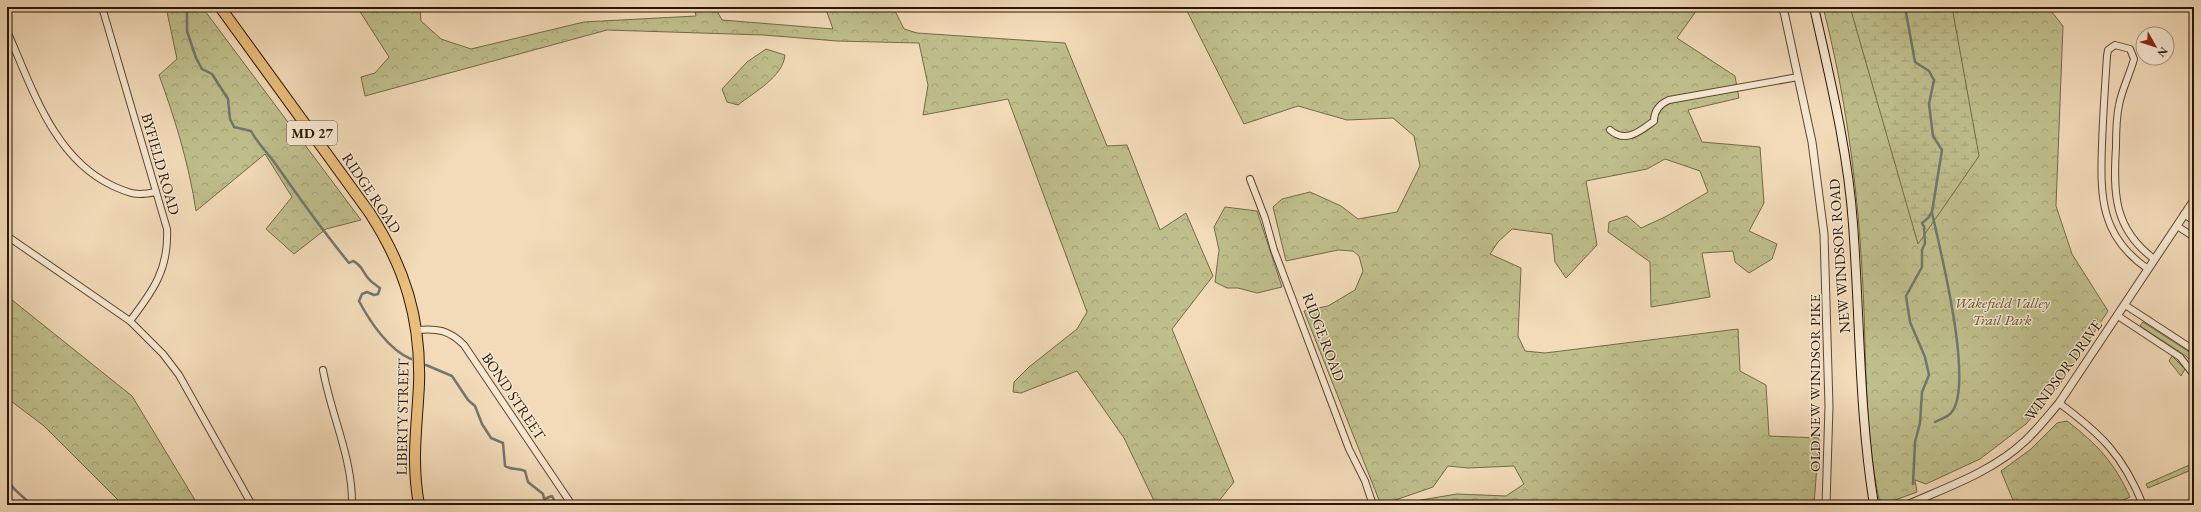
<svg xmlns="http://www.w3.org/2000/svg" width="2201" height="512" font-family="'EB Garamond',serif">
<defs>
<pattern id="forest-crowns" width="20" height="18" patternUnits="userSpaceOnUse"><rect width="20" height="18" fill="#bfbf8c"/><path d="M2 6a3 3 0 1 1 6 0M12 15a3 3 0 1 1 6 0" fill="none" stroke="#a4a377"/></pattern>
<pattern id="wetland-marsh" width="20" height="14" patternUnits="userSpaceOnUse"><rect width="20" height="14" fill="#bfbf8c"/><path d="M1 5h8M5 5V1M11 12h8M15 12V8" fill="none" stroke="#a4a377"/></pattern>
</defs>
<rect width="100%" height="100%" fill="#f3dbb9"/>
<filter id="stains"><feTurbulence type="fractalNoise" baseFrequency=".005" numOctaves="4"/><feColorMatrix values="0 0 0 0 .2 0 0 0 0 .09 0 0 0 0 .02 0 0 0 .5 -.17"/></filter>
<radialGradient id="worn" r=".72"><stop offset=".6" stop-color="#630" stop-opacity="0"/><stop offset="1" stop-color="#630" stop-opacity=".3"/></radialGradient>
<g fill="#bfbf8c" stroke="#746a48">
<polygon points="2143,322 2194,355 2194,365 2186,356 2140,326"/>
<polygon points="2172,356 2185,369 2181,376 2169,361"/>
</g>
<g fill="url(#forest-crowns)" stroke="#746a48">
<path d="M166,7H202L361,220L326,229L294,254L266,229L292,197L265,154L196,211C189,164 175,119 159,75L177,59Z"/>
<polygon points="357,7 420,7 421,21 441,39 471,49 584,22 696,16 694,7 715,7 722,20 833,29 825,7 893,7 904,29 917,33 1065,43 1107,146 1127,145 1160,230 1186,213 1213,276 1172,329 1234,482 1218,502 1219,505 1156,505 1124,438 1077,371 1021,393 1013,392 1014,382 1029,367 1077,329 1087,312 1008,99 923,115 928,85 919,43 837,41 764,35 607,30 365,96 361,77 375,73 389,57"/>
<polygon points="1177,7 1699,7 1677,38 1735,76 1739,98 1688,110 1702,142 1760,147 1764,203 1749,231 1777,244 1772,259 1749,273 1735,262 1733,251 1702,253 1710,297 1651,307 1650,262 1608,232 1609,222 1627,216 1641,228 1665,217 1708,192 1700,171 1665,159 1647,169 1586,181 1597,245 1566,278 1555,262 1552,234 1512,229 1498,242 1490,254 1521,268 1518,336 1525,351 1545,353 1738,329 1740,371 1766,385 1769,436 1819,438 1814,505 1409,505 1415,501 1457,494 1506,496 1524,484 1514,466 1468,468 1448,466 1433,487 1381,505 1304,311 1328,306 1355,290 1363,271 1359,256 1353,251 1338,250 1286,261 1273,207 1282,199 1310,192 1341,206 1358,219 1397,212 1420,166 1414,136 1393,118 1347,120 1298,106 1244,124 1186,9"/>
<path d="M1823,7H2048L2063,26L2056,206L2072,254L2108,311L2058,387L2026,424L1980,459L1926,484L1915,480L1917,492L1887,503L1879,499C1863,424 1867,346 1862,270C1857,181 1845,93 1823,7Z"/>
<path d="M766,49L785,55C783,77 754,92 738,105L727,102L722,89L747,62Z"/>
<polygon points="1225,207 1257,211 1282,287 1257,293 1238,288 1227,288 1215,282 1219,250 1214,227"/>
<polygon points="7,296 132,396 198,505 123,505 44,426 7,398"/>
<path d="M2067,421C2097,444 2114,462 2130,497L2112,505H2015L2001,471L2031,449L2057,423Z"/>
<polygon points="2194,463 2194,480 2189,471 2148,488 2146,484"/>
</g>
<polygon fill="url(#wetland-marsh)" stroke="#746a48" points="1850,7 1952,7 1979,156 1918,244"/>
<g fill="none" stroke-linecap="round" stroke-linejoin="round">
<g stroke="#717772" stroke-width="2.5">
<path d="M187,7V31L196,58L202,69L212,74L228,99L230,119L234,127L251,131C258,144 268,153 277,166C300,199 323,231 349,263L353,261C362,265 362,271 368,278C371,282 376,285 380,288L378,294L374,295L367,292L362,294L359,301C370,322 389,350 411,359"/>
<polyline points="1905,7 1915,62 1929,71 1934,80 1929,104 1933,136 1942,150 1932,212 1928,218 1922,223 1924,227 1925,243 1922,250 1922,267 1906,296 1910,322 1925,357 1929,375 1922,392 1920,423 1915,442 1913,484"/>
<path d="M1932,213C1940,249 1975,386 1951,413C1948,417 1940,419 1935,422"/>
<path d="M426,365L452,376L468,400L475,406L482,424L491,438L503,443L505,466C512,470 518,468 525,471L528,482L543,494L544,499L552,496L555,502L554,505"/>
<path d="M7,477C11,490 23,495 31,505"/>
</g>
<g stroke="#5c4632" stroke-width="8">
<g id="minor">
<path d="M102,7L167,229C169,269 153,291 130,321"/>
<path d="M7,31C32,87 53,158 113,186C131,194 136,196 156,192"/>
<path d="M1610,130C1626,144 1640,131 1654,121C1654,110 1660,104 1669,100L1798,77"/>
<polyline points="1250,179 1265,218 1274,250 1349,449 1365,481 1373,505"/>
<polyline points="2184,214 2194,221"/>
<polyline points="2177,226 2194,237"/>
<polyline points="7,236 130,321 163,354 179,375 252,505"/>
<path d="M2148,269C2101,237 2100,198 2102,145C2103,115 2105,86 2107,56L2108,50L2115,45L2130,49L2134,59C2130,74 2122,89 2119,105C2116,119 2116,133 2116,147C2113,194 2114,229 2154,259"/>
<polyline points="2125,305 2194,350"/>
<polyline points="2118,316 2180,357 2194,375"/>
<path d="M417,330C437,328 449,330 464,345L572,505"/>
<path d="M323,370C331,415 353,459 352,505"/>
<path d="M2059,403C2101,434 2123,455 2143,505"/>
<polyline points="682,504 683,505"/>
</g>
</g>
<g stroke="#5c4632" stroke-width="9">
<g id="tertiary">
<polyline points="1783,7 1812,142 1824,234 1829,406 1826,505"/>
<path d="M1907,505C1947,487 1992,472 2025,441C2037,430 2048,416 2059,403L2194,200"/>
</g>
</g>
<g stroke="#291505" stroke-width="10">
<path id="secondary" d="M1814,7C1830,79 1848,151 1853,224C1860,318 1859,412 1874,505"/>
</g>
<g stroke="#291505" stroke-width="12">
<path id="trunk" d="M220,7L369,212C405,267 421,319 419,384C417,428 411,460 419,505"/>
</g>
<use href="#minor" stroke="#f7e8d2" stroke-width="6"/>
<use href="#tertiary" stroke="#f7e8d2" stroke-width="7"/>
<use href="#secondary" stroke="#f7e8d2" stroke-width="8"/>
<use href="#trunk" stroke="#eabe7c" stroke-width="10"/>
</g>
<g text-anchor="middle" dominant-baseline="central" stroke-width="3" stroke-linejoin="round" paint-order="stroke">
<rect fill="#f7e8d2" stroke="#675442" stroke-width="1" x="287" y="121" width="50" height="24" rx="3"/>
<g font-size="14" font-weight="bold" fill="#291505">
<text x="312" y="133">MD 27</text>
</g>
<g font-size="15" fill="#291505" stroke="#f7e8d2">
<text transform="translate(161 164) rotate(74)">BYFIELD ROAD</text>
<text transform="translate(372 193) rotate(56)">RIDGE ROAD</text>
<text transform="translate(1839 256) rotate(-94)">NEW WINDSOR ROAD</text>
<text transform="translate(1324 337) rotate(69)">RIDGE ROAD</text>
<text transform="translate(2063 370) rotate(-54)">WINDSOR DRIVE</text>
<text transform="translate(1814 383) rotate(-90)">OLD NEW WINDSOR PIKE</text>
<text transform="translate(514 396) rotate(56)">BOND STREET</text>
<text transform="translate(402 417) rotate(-89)">LIBERTY STREET</text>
</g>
<g font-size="15" font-style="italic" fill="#5e5034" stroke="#f7e8d2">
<text x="2002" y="302">Wakefield Valley<tspan x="2002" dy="17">Trail Park</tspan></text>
</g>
</g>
<rect width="2201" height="512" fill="none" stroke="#f3dbb9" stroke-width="24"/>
<rect x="8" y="8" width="2185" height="496" fill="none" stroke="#291505" stroke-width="2"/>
<rect x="12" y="12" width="2177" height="488" fill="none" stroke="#291505"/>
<g transform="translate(2155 46) rotate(129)"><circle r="19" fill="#f7e8d2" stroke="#a59480"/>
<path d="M0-3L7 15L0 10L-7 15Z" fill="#8f2418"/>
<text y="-6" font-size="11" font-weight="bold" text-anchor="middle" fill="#291505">N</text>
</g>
<rect width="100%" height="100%" filter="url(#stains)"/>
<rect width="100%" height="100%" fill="url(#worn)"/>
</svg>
